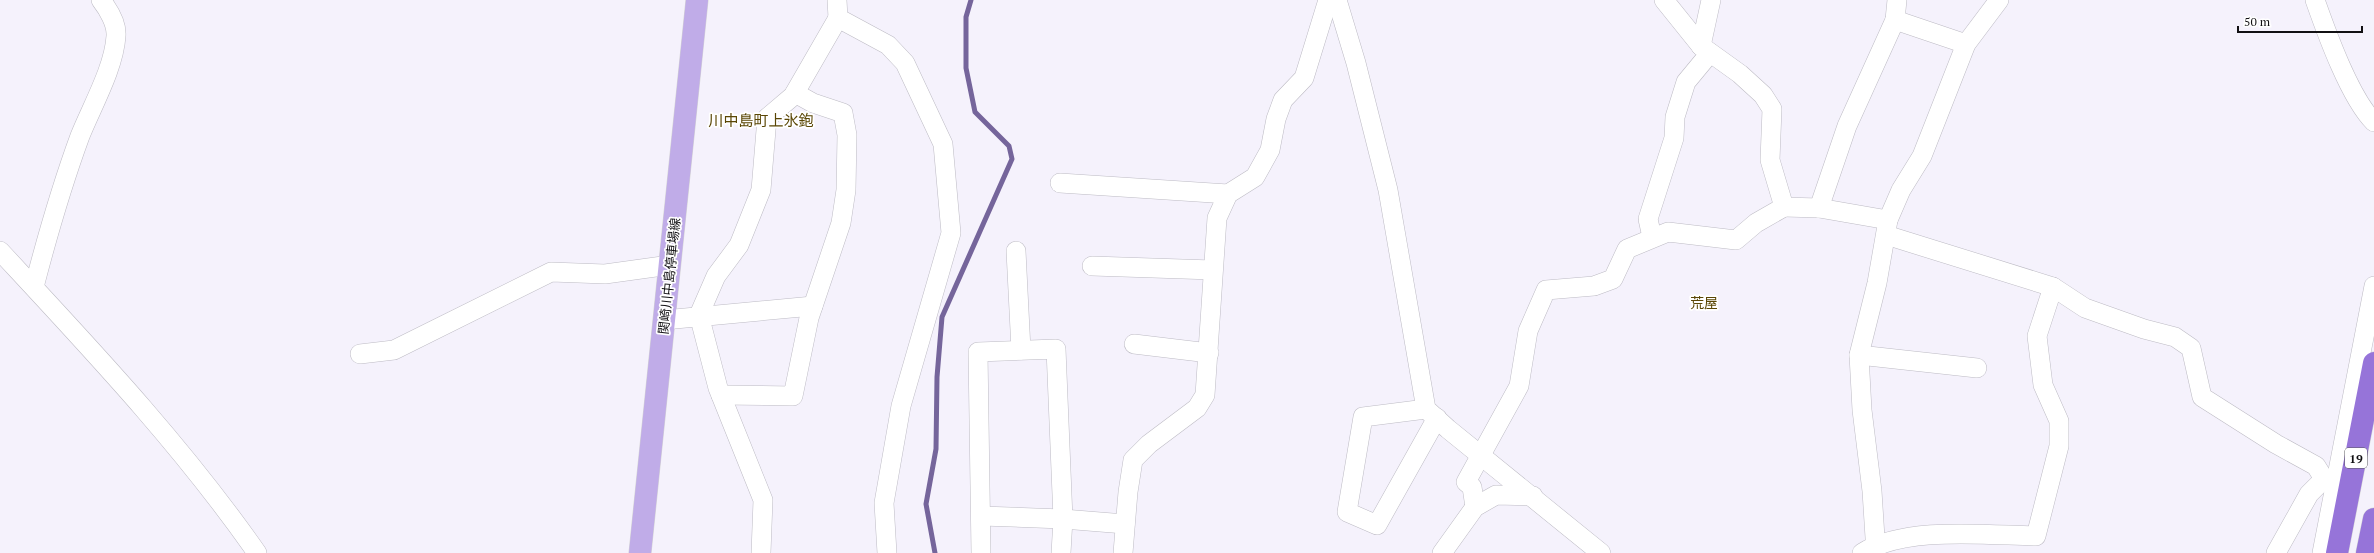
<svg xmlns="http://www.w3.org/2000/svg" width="2374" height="553" font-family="'PT Serif','Noto Sans JP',serif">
<rect width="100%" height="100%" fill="#f5f2fc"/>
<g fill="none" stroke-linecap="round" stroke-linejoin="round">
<polyline stroke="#75659b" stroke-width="5" points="935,553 926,504 936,449 937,377 942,317 1012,159 1009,146 975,112 966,68 966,17 971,0"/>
<g stroke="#bdbbc4" stroke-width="20">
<g id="minor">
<polyline points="837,0 838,18 888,45 905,63 943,144 951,233 901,406 884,503 887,553"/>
<polyline points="1337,0 1356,63 1388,190 1426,409 1448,429 1601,553"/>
<polyline points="1664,0 1701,46 1740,74 1763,95 1772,109 1770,160 1784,207 1819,208 1888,220"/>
<polyline points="1897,0 1895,20 1966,44"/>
<path d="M2315,0C2327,34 2350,98 2374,122"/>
<polyline points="1701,46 1711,0"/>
<polyline points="1060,183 1228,194"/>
<polyline points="1819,208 1847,126 1895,20"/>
<polyline points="1886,235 2053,287 2085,308 2144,329 2175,337 2191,348 2202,397 2276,444 2316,466 2324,479"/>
<polyline points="1652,237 1648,219 1674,138 1675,117 1686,82 1710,53"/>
<path d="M0,251C90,348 181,444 257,553"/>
<polyline points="1016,251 1021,350"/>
<polyline points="1092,266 1213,270"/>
<path d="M34,287C47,237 62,185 80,136C92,106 114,68 116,36C117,24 108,9 101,0"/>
<polyline points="664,320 813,306"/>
<polyline points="1134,344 1209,353"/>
<polyline points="360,354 394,350 551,272 605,274 670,265"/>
<polyline points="1859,355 1977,368"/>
<polyline points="721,395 793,396 809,318 841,223 846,190 847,135 843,113 813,103 795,93"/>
<polyline points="1426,409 1363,417 1347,512 1377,525 1437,418"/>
<polyline points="1475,507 1472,487 1466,482 1519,386 1528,331 1546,290 1594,286 1613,279 1627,249 1668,232 1736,240 1756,223 1784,207"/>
<polyline points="981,516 1063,519 1125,524"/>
<polyline points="761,553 763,500 718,388 699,315 716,276 739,245 761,190 767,118 793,96 838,18"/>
<polyline points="981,553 978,352 1056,349 1063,519 1061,553"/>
<polyline points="1123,553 1128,492 1133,460 1149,444 1197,408 1205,395 1217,218 1228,194 1255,177 1270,150 1276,119 1283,100 1304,78 1328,0"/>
<polyline points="1442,553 1475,507 1496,495 1533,496"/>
<path d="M1862,553C1906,526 1985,535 2036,536L2059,446V421L2043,385L2037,336L2053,287"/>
<polyline points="1876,553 1872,491 1862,410 1859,355 1877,283 1888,220 1901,190 1922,156 1966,44 1999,0"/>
<polyline points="2276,553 2309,494 2324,479 2336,482"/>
<polyline points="2322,553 2374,286"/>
</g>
</g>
<g stroke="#d4d4d5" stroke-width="23">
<polyline id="major" points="640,553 697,0"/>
</g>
<g stroke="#d4d4d5" stroke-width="23">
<g id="highway">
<polyline points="2337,553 2374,363"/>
<polyline points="2367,553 2374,519"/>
</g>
</g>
<use href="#minor" stroke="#fff" stroke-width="19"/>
<use href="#major" stroke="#c0ace8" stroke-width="22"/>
<use href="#highway" stroke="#9674d9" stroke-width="22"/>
</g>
<g text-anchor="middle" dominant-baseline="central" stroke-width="3.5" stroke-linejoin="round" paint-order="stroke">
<rect fill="#fff" stroke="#58585a" stroke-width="1" x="2345" y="448" width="22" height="20" rx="3"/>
<g font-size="12" font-weight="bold" fill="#111013">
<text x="2356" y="458">19</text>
</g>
<g font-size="13" fill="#111013" stroke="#fff">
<text transform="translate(669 276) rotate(-84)">関崎川中島停車場線</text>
</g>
<g font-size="14" fill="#5a4605" stroke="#fff">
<text x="1704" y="302">荒屋</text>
</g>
<g font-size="15" fill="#5a4605" stroke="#fff">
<text x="761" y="120">川中島町上氷鉋</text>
</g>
</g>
<path d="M2238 26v6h124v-6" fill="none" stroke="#111013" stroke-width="2"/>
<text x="2244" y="26" font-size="12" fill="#111013" stroke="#ffffff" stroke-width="3" paint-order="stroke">50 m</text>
</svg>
